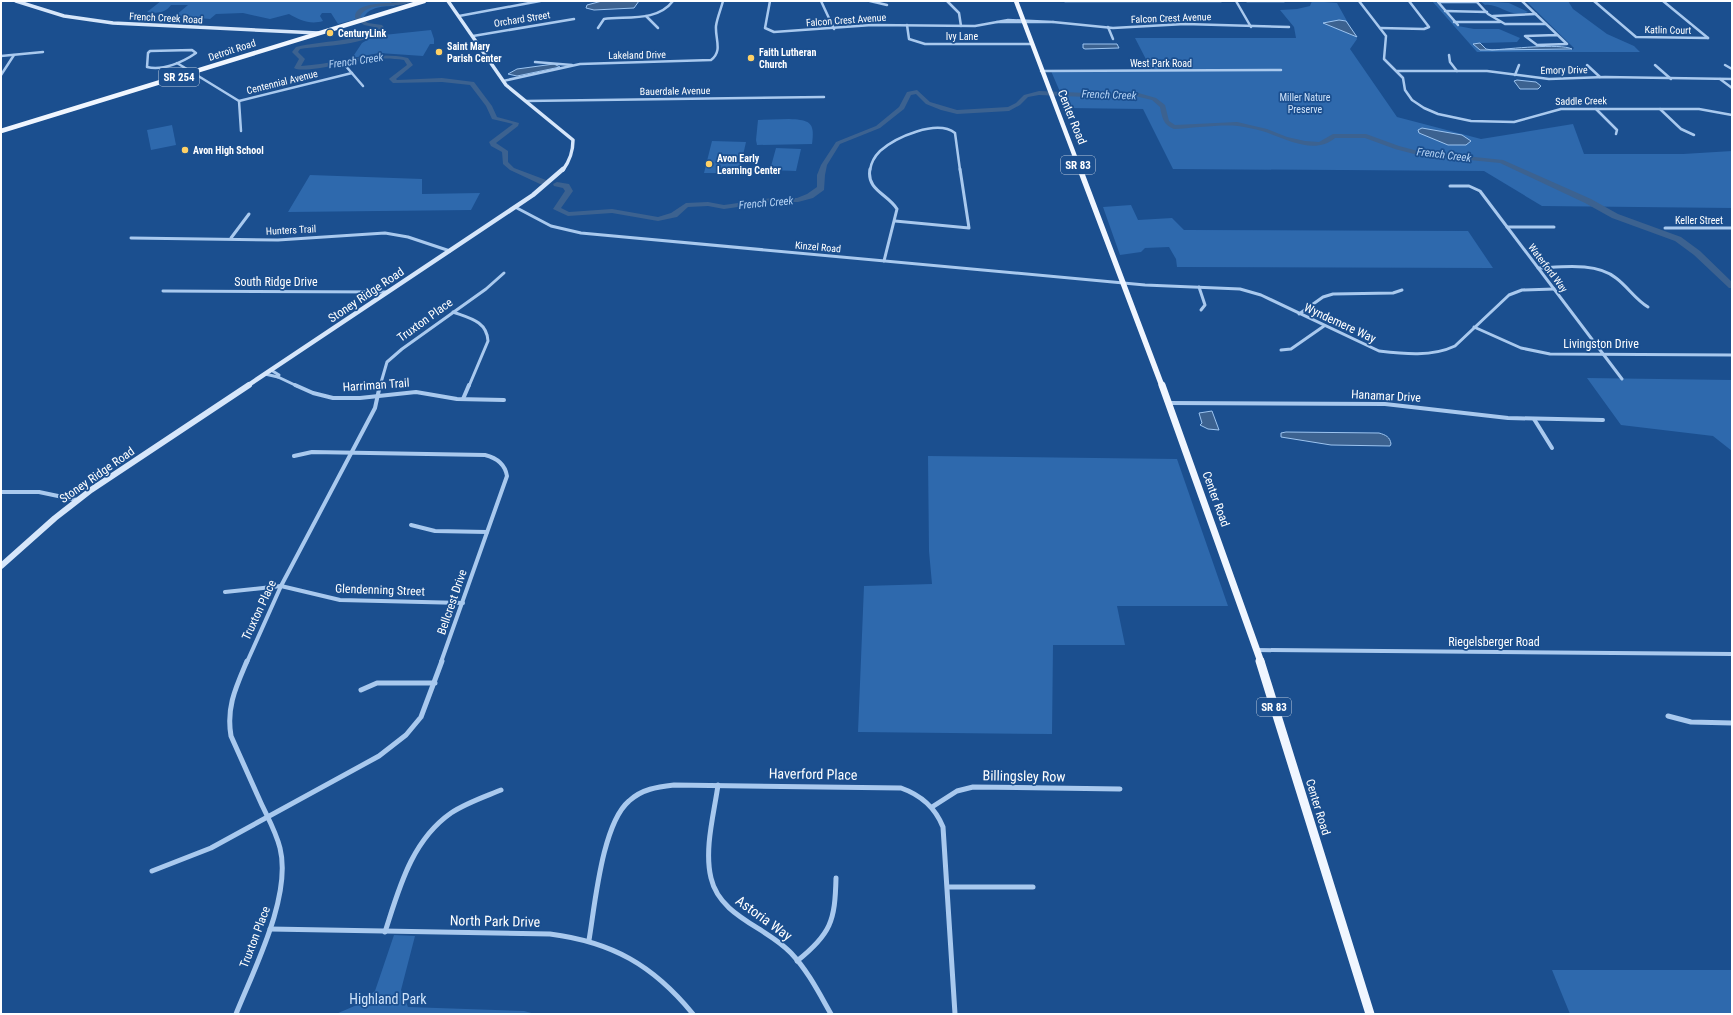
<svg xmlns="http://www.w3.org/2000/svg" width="1733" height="1015" font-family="'Roboto Condensed',sans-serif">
<rect width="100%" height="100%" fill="#1b4f8f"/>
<g fill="#2e69ad">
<path d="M161,1H390L395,6C384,6 369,7 364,17L338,24L331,13H322L320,16L323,21C310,25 300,20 289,14L270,19L243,13L216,14L210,19L175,16L188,5H171C165,14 156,13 147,12Z"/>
<polygon points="1312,1 1337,3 1357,39 1350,49 1397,117 1481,139 1573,124 1584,154 1683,154 1732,151 1732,208 1542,206 1484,171 1173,169 1143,109 1067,108 1051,71 1151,69 1135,38 1296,38 1294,27 1280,10 1297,9 1310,6"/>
<polygon points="1432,1 1475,1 1437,2 1437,3 1458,26 1474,29 1499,29 1520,38 1517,42 1480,43 1480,50 1572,50 1574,48 1526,1 1568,1 1573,9 1607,34 1634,46 1640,52 1477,52"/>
<path d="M1480,1L1509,3L1528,12C1509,19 1500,3 1485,5Z"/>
<polygon points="431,30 434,39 434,44 430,44 423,56 379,53 352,58 362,43 374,36"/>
<path d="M789,119C810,120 815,122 812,144L757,145L756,140L758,120Z"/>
<polygon points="172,125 176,145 151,150 147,130"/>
<polygon points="712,141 746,142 739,173 704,173"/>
<polygon points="776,148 801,149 796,171 770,170"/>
<polygon points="310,175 422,179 422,194 480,193 471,210 288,212"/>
<polygon points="1131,205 1138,220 1172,218 1184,230 1468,231 1493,268 1177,267 1176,259 1169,247 1145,248 1141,252 1120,255 1103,207"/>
<polygon points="1587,378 1732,380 1732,451 1713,436 1621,425"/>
<polygon points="928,456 1177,459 1228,606 1117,606 1125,645 1053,645 1052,734 858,732 864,586 932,584 929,551"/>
<polygon points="394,935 415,936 401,990 408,1007 524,1011 535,1014 336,1014 359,1004 375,991"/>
<polygon points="1552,970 1732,970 1732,1014 1570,1014"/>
</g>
<g fill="#3c6290" stroke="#9cc4f0">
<polygon points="602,1 639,1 634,8 594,10 586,8 587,5"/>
<polygon points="1339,20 1346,21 1357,37 1323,23"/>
<path d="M1480,43L1486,49L1492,50C1509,49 1560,43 1572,49L1485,50H1480L1473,44Z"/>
<polygon points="1083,44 1117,44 1119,48 1085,49 1083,48"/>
<polygon points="554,64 560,67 517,76 508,74 517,69"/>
<polygon points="1517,80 1536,82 1541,86 1538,89 1520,89 1514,81"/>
<polygon points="1422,128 1462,135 1471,141 1466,145 1448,145 1419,133 1418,130"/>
<polygon points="1212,411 1219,430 1208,429 1200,425 1202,423 1199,413"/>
<path d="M1286,432L1379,433C1386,435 1390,437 1391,444L1390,446L1331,445L1281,437V433Z"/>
</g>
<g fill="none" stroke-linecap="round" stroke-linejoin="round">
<g fill="#3c6290" fill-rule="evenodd">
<path d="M403,1H412C397,10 367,0 360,17L368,23L382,25L385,29C366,46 325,45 300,49L298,52L305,59L301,66C337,64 372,50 408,58L413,65L396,79L397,80L442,78L474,82L492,106L497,117L519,123L518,126L496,143L508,151V162L514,168L546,180V184H540L510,170L503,164L502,152L491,146L489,142L513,124L492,119L486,106L470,85L442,82L393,83L389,79L390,78L407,65L404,60C391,58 380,58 367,60C353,61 303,74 294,68L299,59L292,52L296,47C324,40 354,43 379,28L364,25L355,18C354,0 391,5 403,1Z"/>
<path d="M917,90L930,102L957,110L1008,107L1016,103L1024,95L1039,91L1111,94L1135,92L1156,98L1165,105L1169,121L1175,125L1237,122L1267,129L1287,137L1305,141L1319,142L1333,134H1366L1399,146L1418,151L1503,160L1591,199L1618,214L1681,237L1700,251L1732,282V288H1729L1694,255L1675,241L1612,218L1585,203L1500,163L1418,155L1395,149L1365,138H1335C1314,156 1285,138 1262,131C1255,129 1246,127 1238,126C1222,124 1192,128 1174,129C1163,125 1162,117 1160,107L1152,100L1135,96L1111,98L1039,95L1028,97L1020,105L1009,111L957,114L941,110L926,104L916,94L911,95L904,109L880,128L840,144L827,165L825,175L824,190L813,198L798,202H772L724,209L708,206L688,207L677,217L658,221L612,213L568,216L553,209L565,191L563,188L554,186L553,184L557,182L569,184L573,191L561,208L569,212L612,209L658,217L671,213L686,203L708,202L724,205L772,198H797L807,194L817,187V175L821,165L836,142L876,126L899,107L907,92Z"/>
</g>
<g stroke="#a9c9ee" stroke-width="2.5">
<polyline points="770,1 765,28 774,32 872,25 975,26 997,22"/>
<polyline points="821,1 834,29"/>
<polyline points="870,1 887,5"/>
<polyline points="947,1 959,13 961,26"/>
<polyline points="1065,1 1221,1"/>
<polyline points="1236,1 1251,27"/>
<polyline points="1247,1 1284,1"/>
<polyline points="1359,1 1386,36 1384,59 1403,78 1405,90 1412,100 1424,108 1438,114 1471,121 1514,122 1561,109 1699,109 1732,115"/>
<polyline points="1476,1 1488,14 1505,24 1546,24"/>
<polyline points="1522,1 1567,44 1537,45 1525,36 1557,35"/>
<polyline points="1594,1 1636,37 1708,38"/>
<polyline points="1663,1 1708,38"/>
<polyline points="1445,11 1487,12"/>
<polyline points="459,16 540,1"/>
<polyline points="646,16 658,28"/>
<polyline points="1493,16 1536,14"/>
<polygon points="1008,20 1053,22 997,22"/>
<polyline points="1053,22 1113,28 1185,24 1289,27"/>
<polyline points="1454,22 1500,22"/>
<polyline points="907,25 909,39 925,44 1031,44"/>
<polyline points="1458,25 1438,2 1477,2"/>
<polyline points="1108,27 1113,39"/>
<path d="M598,28L604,19C627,16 657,22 673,1"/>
<polyline points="1380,28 1424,29 1429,27 1409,1"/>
<polyline points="473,36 574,19"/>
<path d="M192,50L196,53C183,62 163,71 147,67L148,53L150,51Z"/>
<polyline points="1449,55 1450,62 1457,71"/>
<polyline points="1,56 43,52"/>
<polyline points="535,62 572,65"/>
<polyline points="177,63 239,101 241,131"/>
<polyline points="344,64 363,86"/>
<polyline points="1587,65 1600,77"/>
<polyline points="1655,65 1671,79"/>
<polyline points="1725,65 1732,69"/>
<polyline points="1041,71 1281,70"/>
<polyline points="1397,71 1487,71 1549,79 1605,77 1732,79"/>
<polyline points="1,75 14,55"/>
<polyline points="1515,75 1519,65"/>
<polyline points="1720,79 1732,88"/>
<path d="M503,81L580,64L711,60C723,51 715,39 716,26C717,18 721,9 723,1"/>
<polyline points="239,101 352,73"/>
<polyline points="526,101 824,97"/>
<polyline points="1596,109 1617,130 1616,134"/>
<polyline points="1660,109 1681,129 1694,135"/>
<path d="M870,170C871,163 875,156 880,151C896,137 937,119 955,133L960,170"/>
</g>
<g stroke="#a9c9ee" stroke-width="3">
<path d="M870,169C866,190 888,194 897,209L884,261"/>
<polyline points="1450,186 1469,186 1480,191 1622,379"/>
<path d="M515,207L551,226L581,233L1145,285L1240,289L1261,295L1379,351C1404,354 1432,357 1455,346L1509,295L1522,290L1554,289"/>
<polyline points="895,221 969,228 960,169"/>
<polyline points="1507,227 1554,227"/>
<polyline points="1665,228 1732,228"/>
<polyline points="131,238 278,240 385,233 408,237 450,251"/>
<polyline points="231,238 249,214"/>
<path d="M1538,268C1562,267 1596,262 1616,278C1628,287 1635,299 1648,307"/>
<polyline points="1199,287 1205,305 1201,310"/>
<polyline points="163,291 388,292"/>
<path d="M453,312C469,318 487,321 488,341L469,386"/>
<polyline points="1299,314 1323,297 1333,294 1393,293 1402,290"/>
<polyline points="1474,327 1521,348 1550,354 1732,355"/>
<polyline points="1281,350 1291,349 1324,326"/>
<polyline points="271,370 279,375 278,377"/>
<polyline points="265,374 278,377 297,386"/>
<polyline points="380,386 387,362 402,349 486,289 504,273"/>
</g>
<g stroke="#a9c9ee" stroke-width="4">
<polyline points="295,385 313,393 333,398 360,398 416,392 457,399 504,400"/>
<polyline points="463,399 469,385"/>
<polyline points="1168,403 1385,404 1508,418 1603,420"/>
<polyline points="1534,419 1552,448"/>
<path d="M294,456L312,452L485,455C497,458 505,464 507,476L441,662"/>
<polyline points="1,492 39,492 77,500"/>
<polyline points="411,525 435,531 487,532"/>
<polyline points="225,592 281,586 340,600 463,603"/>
<polyline points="1257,650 1732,654"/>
<polyline points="247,662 281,586 375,408 380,385"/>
</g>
<g stroke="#a9c9ee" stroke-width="5">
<polyline points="361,690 377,683 435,683"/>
<polyline points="1668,716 1691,722 1732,723"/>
<path d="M718,785C714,814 704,849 711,878C720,917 767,927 791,953C808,971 819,993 831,1014"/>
<polyline points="932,807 957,791 973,787 1120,789"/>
<polyline points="152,871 211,848 379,756 406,735 421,717 442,661"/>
<polyline points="948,887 1033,887"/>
<path d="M270,929L550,934C612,942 653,965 693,1014"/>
<path d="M385,932C399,889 411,841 451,813C466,803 484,797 501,790"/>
<path d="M589,940C595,905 602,824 629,801C642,789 657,787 674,785L901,788C921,795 935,807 943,827L955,1014"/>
<path d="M797,961C831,934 835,921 836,878"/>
<path d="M236,1014C254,969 292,896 280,848C276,832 268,818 261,803C251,781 241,758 231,736C226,707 236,687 247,661"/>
</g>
<g stroke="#d6e6fa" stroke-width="3.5">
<polyline points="16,1 64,16 113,23 318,33"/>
<path d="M448,1L506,85L573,140C573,152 570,160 563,170"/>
</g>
<polyline stroke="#d6e6fa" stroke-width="4.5" points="247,386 533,195 563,169"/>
<polyline stroke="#d6e6fa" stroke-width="6" points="1,566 55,518 91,490 249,385"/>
<g stroke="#f0f6ff" stroke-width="4.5">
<polyline points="1016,1 1080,170"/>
<polyline points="1,131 424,1"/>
</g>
<polyline stroke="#f0f6ff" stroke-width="5.5" points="1080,169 1162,386"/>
<polyline stroke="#f0f6ff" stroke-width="7" points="1162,385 1261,662"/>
<polyline stroke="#f0f6ff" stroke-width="9" points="1260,661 1370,1014"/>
</g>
<g fill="#ffd166" stroke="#1b4f8f" stroke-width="1.5">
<circle cx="330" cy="33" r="4"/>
<circle cx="439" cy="52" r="4"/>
<circle cx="751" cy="58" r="4"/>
<circle cx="185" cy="150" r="4"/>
<circle cx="709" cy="164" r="4"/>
</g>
<g text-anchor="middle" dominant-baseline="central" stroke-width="3.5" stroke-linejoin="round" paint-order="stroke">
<g font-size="10" fill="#fff" stroke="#1b4f8f">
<text transform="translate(166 18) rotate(3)">French Creek Road</text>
<text transform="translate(1171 18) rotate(-2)">Falcon Crest Avenue</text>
<text transform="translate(522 19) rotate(-9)">Orchard Street</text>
<text transform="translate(846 20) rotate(-4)">Falcon Crest Avenue</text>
<text transform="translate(1668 30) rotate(1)">Katlin Court</text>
<text x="962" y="36">Ivy Lane</text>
<text transform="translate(232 50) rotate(-18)">Detroit Road</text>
<text transform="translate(637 55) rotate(-1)">Lakeland Drive</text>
<text x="1161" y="63">West Park Road</text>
<text transform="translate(1564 70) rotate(-1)">Emory Drive</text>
<text transform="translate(282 82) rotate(-14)">Centennial Avenue</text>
<text transform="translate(675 91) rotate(-1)">Bauerdale Avenue</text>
<text transform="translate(1581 101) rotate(-1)">Saddle Creek</text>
<text x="1699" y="220">Keller Street</text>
<text transform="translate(291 230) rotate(-3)">Hunters Trail</text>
<text transform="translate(818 247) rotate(5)">Kinzel Road</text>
<text transform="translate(1548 268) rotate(53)">Waterford Way</text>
</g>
<g font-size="10" font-weight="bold" fill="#fff" stroke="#1b4f8f" text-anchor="start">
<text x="338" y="33">CenturyLink</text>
<text x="447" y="46">Saint Mary<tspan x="447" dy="12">Parish Center</tspan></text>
<text x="759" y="52">Faith Lutheran<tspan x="759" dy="12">Church</tspan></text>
<text x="193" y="150">Avon High School</text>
<text x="717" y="158">Avon Early<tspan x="717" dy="12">Learning Center</tspan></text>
</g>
<g font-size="10" fill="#cfe3fa" stroke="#1b4f8f">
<text x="1305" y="97">Miller Nature<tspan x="1305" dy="12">Preserve</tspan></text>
</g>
<g font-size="11" font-style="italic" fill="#b5d3f5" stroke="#1b4f8f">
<text transform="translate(356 61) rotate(-8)">French Creek</text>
<text transform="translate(1109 95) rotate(2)">French Creek</text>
<text transform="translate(1444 155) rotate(7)">French Creek</text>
<text transform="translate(766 203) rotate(-5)">French Creek</text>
</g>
<g fill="#1b4f8f" stroke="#bbcadd" stroke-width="1">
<rect x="159" y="68" width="40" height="18" rx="3"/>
<rect x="1061" y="156" width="34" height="18" rx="3"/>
<rect x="1257" y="698" width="34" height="18" rx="3"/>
</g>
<g font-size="11" font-weight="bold" fill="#fff">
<text x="179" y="77">SR 254</text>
<text x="1078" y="165">SR 83</text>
<text x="1274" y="707">SR 83</text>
</g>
<g font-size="12" fill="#fff" stroke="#1b4f8f">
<text transform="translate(1072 117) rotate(68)">Center Road</text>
<text x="276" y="282">South Ridge Drive</text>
<text transform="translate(366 295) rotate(-34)">Stoney Ridge Road</text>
<text transform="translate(425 320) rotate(-36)">Truxton Place</text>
<text transform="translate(1340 323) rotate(25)">Wyndemere Way</text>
<text x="1601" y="344">Livingston Drive</text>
<text transform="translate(376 385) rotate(-4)">Harriman Trail</text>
<text transform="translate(1386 396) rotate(3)">Hanamar Drive</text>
<text transform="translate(97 475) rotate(-35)">Stoney Ridge Road</text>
<text transform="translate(1216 499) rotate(70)">Center Road</text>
<text transform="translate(380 590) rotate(2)">Glendenning Street</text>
<text transform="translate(452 602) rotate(-71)">Bellcrest Drive</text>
<text transform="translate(259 610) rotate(-65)">Truxton Place</text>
<text x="1494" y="642">Riegelsberger Road</text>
<text transform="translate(1318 807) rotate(73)">Center Road</text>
<text transform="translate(255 937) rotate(-69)">Truxton Place</text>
</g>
<g font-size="14" fill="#fff" stroke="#1b4f8f">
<text transform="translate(813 774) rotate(1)">Haverford Place</text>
<text transform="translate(1024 776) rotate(1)">Billingsley Row</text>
<text transform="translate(764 918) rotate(36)">Astoria Way</text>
<text transform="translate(495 921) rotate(1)">North Park Drive</text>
</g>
<g font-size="14" fill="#cfe3fa" stroke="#1b4f8f">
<text x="388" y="999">Highland Park</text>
</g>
</g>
<rect width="1733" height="1015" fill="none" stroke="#ffffff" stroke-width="4"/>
</svg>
